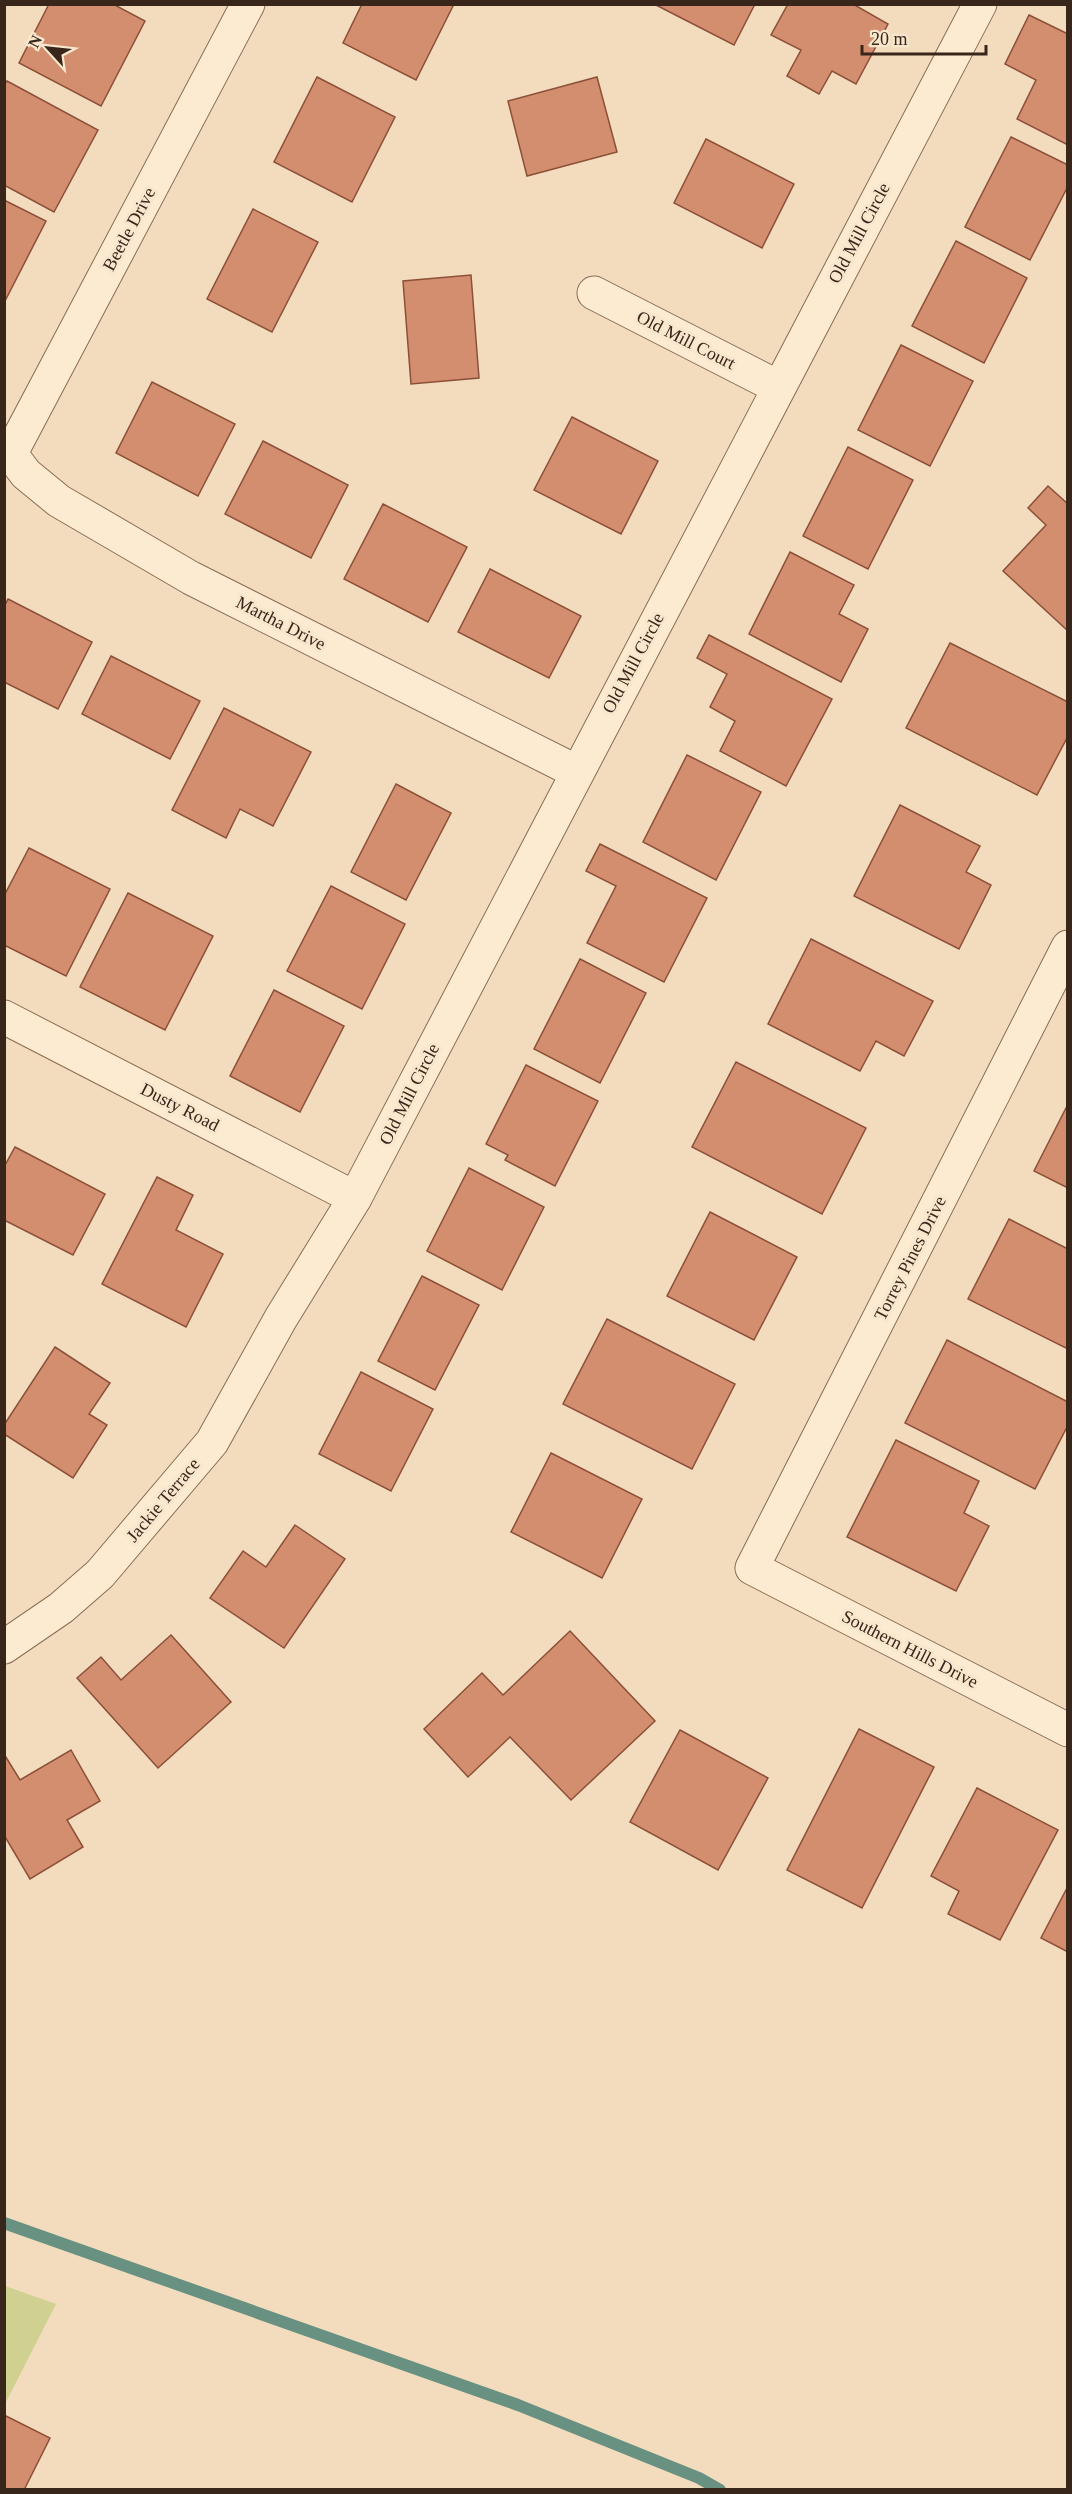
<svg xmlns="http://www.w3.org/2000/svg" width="1072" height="2494" font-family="'Times New Roman',serif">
<rect width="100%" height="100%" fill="#f2dcbd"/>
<polygon fill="#d0d090" points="5,2286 56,2304 5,2404 4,2286"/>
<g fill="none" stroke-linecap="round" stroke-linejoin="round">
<polyline stroke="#689182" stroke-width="12" points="4,2223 518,2405 699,2478 720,2490"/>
</g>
<g fill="#d38e6f" stroke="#8c5038" stroke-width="1.5">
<polygon points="49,4 113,4 145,21 101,106 19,63"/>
<polygon points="362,4 454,4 416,80 343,43"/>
<polygon points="654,4 755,4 734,45"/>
<polygon points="788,4 853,4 888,24 856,84 832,71 819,94 787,76 801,50 771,35"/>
<polygon points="1029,15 1068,34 1068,145 1017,119 1036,80 1005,64"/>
<polygon points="317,77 395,117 352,202 274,162"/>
<polygon points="597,77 617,152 527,176 508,101"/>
<polygon points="7,81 98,130 54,212 4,185 4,85"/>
<polygon points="1011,137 1068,165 1068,186 1030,260 965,227"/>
<polygon points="706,139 794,184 762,248 674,203"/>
<polygon points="4,200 46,221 4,303"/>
<polygon points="253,209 318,242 272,332 207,299"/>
<polygon points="956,241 1027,278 984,363 912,326"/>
<polygon points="471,275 479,378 411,384 403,281"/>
<polygon points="901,345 973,381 930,466 858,430"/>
<polygon points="152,382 235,424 198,496 116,453"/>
<polygon points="572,417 658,461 621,534 534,490"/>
<polygon points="263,441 348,485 311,558 225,514"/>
<polygon points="848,447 913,480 868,569 803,536"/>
<polygon points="1048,486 1068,504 1068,631 1003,571 1046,525 1028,508"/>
<polygon points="383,504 467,547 428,622 344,579"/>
<polygon points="790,552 854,585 839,614 868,629 841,682 749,634"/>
<polygon points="490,569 581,616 549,678 458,632"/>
<polygon points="8,599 92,642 58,709 4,682 4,607"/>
<polygon points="709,635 832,699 786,786 720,751 735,721 710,707 727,674 697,658"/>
<polygon points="950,643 1068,702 1068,736 1037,795 906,728"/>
<polygon points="111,656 200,701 170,759 82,714"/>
<polygon points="224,708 311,752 273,826 240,809 226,838 172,810"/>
<polygon points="687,755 761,792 716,880 643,842"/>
<polygon points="396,784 451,813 406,900 351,872"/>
<polygon points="900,805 980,846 966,872 991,885 959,949 854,896"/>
<polygon points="600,844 707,898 664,982 587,943 616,886 586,871"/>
<polygon points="29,848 110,889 66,976 4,945 4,896"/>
<polygon points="331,886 405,924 362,1009 287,971"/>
<polygon points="128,893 213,936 165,1030 80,987"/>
<polygon points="811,939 933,1001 904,1056 876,1041 860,1071 768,1024"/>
<polygon points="580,959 646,993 600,1083 534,1049"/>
<polygon points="274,990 344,1026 300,1112 230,1076"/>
<polygon points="736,1062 866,1128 822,1214 692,1147"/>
<polygon points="526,1065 598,1101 555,1186 505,1160 508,1155 486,1144"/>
<polygon points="1068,1104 1068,1188 1034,1171"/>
<polygon points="15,1147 105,1194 73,1255 4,1220 4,1167"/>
<polygon points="469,1168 544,1207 502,1290 427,1251"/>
<polygon points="157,1177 193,1195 176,1230 223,1254 186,1327 102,1284"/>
<polygon points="710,1212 797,1257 754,1340 667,1296"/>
<polygon points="1009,1219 1068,1249 1068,1349 968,1299"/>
<polygon points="422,1276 479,1305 435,1390 378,1361"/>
<polygon points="607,1319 735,1384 692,1469 563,1404"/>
<polygon points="947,1340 1068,1402 1068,1425 1035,1489 905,1423"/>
<polygon points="55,1347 110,1383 89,1414 107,1425 73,1478 4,1434 4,1425"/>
<polygon points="361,1372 433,1409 391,1491 319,1454"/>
<polygon points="896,1440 979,1481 964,1513 989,1526 956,1591 847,1537"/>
<polygon points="551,1453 642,1499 602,1578 511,1532"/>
<polygon points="295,1525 345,1559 284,1648 210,1598 243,1551 266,1567"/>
<polygon points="570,1631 655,1721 571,1800 510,1737 468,1777 424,1729 482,1673 503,1695"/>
<polygon points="171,1635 231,1702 158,1768 77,1678 101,1657 121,1680"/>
<polygon points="859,1729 934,1767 862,1908 787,1870"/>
<polygon points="680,1730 768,1778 718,1870 630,1822"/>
<polygon points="71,1750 100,1801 67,1820 83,1847 30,1879 4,1835 4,1754 20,1780"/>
<polygon points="977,1788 1058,1830 1000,1940 948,1914 959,1891 931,1876"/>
<polygon points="1068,1886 1068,1952 1041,1938"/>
<polygon points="4,2415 50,2438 24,2490 4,2490"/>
</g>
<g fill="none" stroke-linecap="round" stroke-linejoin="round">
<g stroke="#8b6c55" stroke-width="35">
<g id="minor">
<polyline points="594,293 778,387"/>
<polyline points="4,445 26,474 59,501 191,578 577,772"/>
<polyline points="11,453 248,4"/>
<polyline points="1068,947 752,1568 1068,1730"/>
<polyline points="4,1017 355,1198"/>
<polyline points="4,1647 61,1608 100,1574 212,1442 281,1318 355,1198 980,4"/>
</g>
</g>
<use href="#minor" stroke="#fcead1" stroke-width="33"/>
</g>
<g text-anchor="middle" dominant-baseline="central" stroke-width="6" stroke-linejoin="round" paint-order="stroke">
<g font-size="18" fill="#39261b" stroke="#f8e7cd">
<text transform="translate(129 229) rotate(-62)">Beetle Drive</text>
<text transform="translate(859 233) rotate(-62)">Old Mill Circle</text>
<text transform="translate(686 340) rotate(27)">Old Mill Court</text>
<text transform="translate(281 623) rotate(27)">Martha Drive</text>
<text transform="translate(633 663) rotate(-62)">Old Mill Circle</text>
<text transform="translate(409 1094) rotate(-63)">Old Mill Circle</text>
<text transform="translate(180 1107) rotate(27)">Dusty Road</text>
<text transform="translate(910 1258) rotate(-63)">Torrey Pines Drive</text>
<text transform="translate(163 1500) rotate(-50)">Jackie Terrace</text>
<text transform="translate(910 1649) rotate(27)">Southern Hills Drive</text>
</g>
</g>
<rect width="1072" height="2494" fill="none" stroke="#39261b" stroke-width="12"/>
<g transform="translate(48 48) rotate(297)" stroke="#f8e7cd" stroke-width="4.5" paint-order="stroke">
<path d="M0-4.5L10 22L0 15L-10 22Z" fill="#39261b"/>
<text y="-9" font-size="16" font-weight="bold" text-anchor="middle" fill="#39261b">N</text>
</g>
<path d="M862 45v9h124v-9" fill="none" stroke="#39261b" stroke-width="3"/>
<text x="871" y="45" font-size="18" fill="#39261b" stroke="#f8e7cd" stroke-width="4.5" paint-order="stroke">20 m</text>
</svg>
